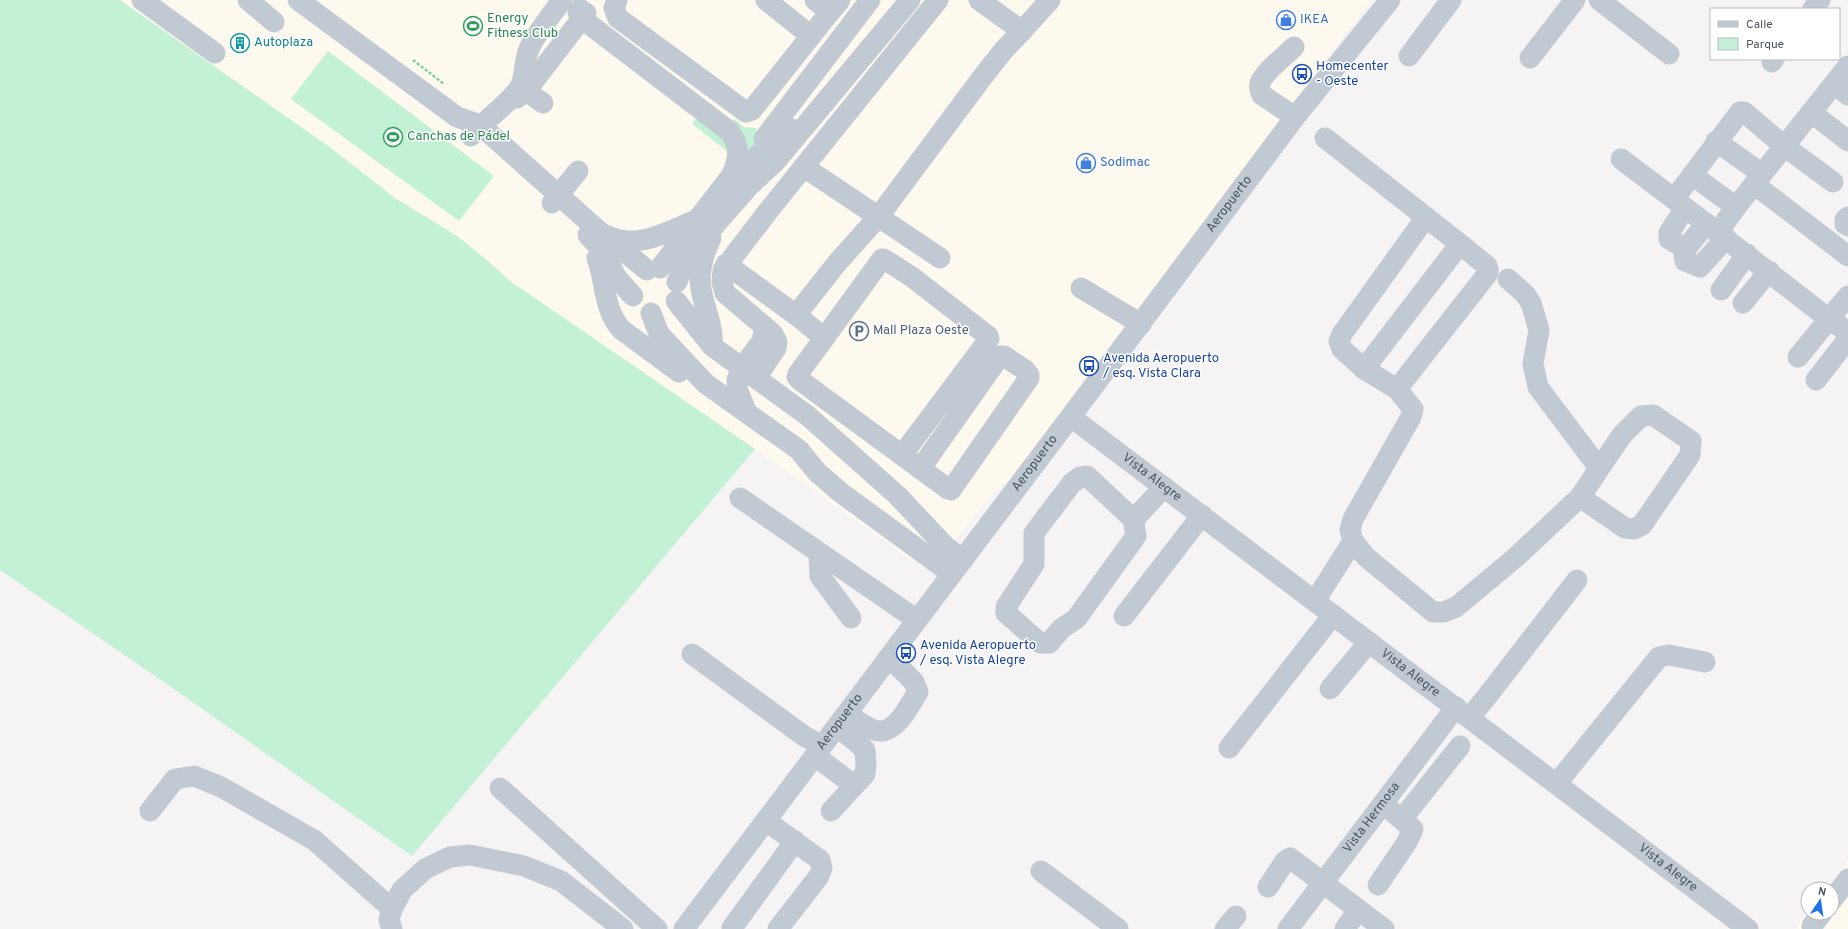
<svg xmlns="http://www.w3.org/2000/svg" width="1848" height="929" font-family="Overpass,sans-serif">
<rect width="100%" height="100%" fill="#f5f3f3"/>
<g fill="#fdf9ef">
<polygon points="120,0 1371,0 1085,378 1015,474 991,496 960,535 925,569 755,449 509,281 488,261 457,236 395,198 331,148"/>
<polygon points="1848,860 1848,929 1795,929 1808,912 1832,913 1832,889 1826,889"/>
</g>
<g fill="#c3f1d5">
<polygon points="0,0 120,0 331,148 395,198 457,236 488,261 510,281 755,449 412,856 161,680 0,570"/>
<polygon points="328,51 494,176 459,221 291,99"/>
<polygon points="701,112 729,136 732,155 692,124"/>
<polygon points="734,119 744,127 756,128 759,140 758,144 744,151 729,126"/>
</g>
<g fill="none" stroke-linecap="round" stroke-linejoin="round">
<polyline stroke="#7ad0a6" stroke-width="2.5" stroke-dasharray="3 2" stroke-linecap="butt" points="413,60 444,84"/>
<g stroke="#c1cad2" stroke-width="21">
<polyline points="142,0 215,53"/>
<polyline points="248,0 274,22"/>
<polyline points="298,0 457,117 480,125 600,232 647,270"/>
<polyline points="617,0 614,8 618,18 746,112 752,110 830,12"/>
<polyline points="766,0 811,36"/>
<polyline points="815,0 830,12 840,0"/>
<polyline points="1599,0 1669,54"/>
<path d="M580,9L578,12L581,18L729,131C741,146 739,158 732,175"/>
<polyline points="1813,9 1820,0"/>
<polyline points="1022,31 1050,0"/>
<path d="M1294,47C1285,56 1264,72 1260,83C1259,87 1260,91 1262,95L1295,117"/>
<polyline points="1409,56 1451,0"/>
<polyline points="1530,58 1575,0"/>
<polyline points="1772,62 1774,59"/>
<polyline points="1834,84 1848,95"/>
<polyline points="526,91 543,103"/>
<polyline points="517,98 526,91 586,13"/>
<polyline points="1811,112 1848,141"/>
<path d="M471,136C483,121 514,100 521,85C525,75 524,61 529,49C537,32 551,16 562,0"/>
<polyline points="1325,138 1460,244"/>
<polyline points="764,139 870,0"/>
<polyline points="1716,141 1762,174"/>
<polyline points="1621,159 1674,199"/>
<polyline points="804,167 940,258"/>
<polyline points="1692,175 1736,207"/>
<polyline points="1833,182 1784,146 1744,112 1740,112 1674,199 1829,319 1848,296"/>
<polyline points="1754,184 1848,256"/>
<polyline points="552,203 578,171"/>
<polyline points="1685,208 1669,233 1669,239 1686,249 1706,223"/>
<polyline points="1848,217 1845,220 1845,224 1848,226"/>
<polyline points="1718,232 1736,207 1848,66"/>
<polyline points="588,235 605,254 616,277 633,296"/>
<path d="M608,236C637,250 667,232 694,221"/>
<path d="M711,238C703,255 697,275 702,294C706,312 714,328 712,346"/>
<polyline points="1686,249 1684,256 1685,261 1700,267 1726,238"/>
<path d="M597,258C606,282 603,310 622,330L679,372"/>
<polyline points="726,264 800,318 824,338"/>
<polyline points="660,268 732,175 792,129"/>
<polyline points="1508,279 1525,294 1531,303 1539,330 1533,364 1538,387 1599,468"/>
<polyline points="677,282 688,258 700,242 749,186 775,162 910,0"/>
<polyline points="1081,288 1141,324"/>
<polyline points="1721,290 1747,254"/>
<polyline points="676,301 712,346 808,416 898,496 945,546 963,560"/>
<polyline points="1743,303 1769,271"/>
<polyline points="651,313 659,334 706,384 788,442 799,450 817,472 840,492 952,574"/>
<polyline points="796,315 837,263 879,216 981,79 1003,51 1022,31 979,0"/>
<polyline points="1798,357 1829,319 1848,332"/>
<polyline points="1364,369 1342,349 1339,341 1342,334 1426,217"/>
<polyline points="756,378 776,348 777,342 773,334 725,293 722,282 723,270 769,210 938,0"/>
<polyline points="1816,380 1848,339"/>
<polyline points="747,413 737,389 737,380 742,368 762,341 765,327"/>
<path id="s1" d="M1071,417L1748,929"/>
<path d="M902,455L989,339L988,336L912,277L884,259H882L798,374L797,377L801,381C850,417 899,453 948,489L951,490L1029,378V375L1025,370L1004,356H1000L920,469"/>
<polyline points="740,498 917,620"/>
<polyline points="1135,521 1087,476 1080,477 1072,483 1034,533 1034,564 1006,607 1006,613 1040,643 1049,643 1062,628 1076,619 1136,536 1134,525 1136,517 1164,487"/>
<polyline points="1353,541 1350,530 1353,519 1411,417 1413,409 1397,389 1364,369 1460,244 1487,266 1488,269 1488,273 1397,389"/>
<polyline points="819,553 820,576 851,618"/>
<polyline points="1315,601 1353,541 1366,557 1433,612 1444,612 1456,607 1515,558 1580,497 1622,435 1641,416 1653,415 1691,441 1690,455 1642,525 1634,529 1625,528 1580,497"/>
<polyline points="1124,616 1202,515"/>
<polyline points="692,654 804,736 822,746"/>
<polyline points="1330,689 1369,642"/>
<path d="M847,714C856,719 869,731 880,731C898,731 909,705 918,692L914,682L889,657"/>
<polyline points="1470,717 1485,699 1577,580"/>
<polyline points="1229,748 1333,615"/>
<polyline points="815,756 854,785"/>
<polyline points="1557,783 1659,657 1669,655 1705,662"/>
<polyline points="500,788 657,929"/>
<polyline points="150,811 175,779 194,776 221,787 314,840 392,909"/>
<polyline points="831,811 865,774 866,765 865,750 853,739 837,727"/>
<polyline points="1402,819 1460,746"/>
<polyline points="766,821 820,860 822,868 819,876 778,929"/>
<polyline points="1041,871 1118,929"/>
<polyline points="1378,885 1407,842 1413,829 1383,804"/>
<polyline points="1268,887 1285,861 1290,858 1384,929"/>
<polyline points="1832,900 1848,879"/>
<polyline points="1812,926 1822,913"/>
<polyline points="732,928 795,841"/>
<polyline points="392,929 389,920 392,909 402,890 425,869 450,857 470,855 524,866 561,881 623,929"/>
<path id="s2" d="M684,929L1093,387L1295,117L1390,0"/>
<polyline points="1225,929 1236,916"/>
<path id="s3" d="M1288,929L1456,707"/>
<polyline points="1345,929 1358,910"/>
</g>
</g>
<defs>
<g id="shop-ring" transform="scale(1)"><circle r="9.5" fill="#fff" stroke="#3f7fe0" stroke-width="1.5"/><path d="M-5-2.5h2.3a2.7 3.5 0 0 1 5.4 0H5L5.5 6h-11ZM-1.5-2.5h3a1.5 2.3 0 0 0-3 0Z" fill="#3f7fe0"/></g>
<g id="stadium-ring" transform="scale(1)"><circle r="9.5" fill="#fff" stroke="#2e9e5b" stroke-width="1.5"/><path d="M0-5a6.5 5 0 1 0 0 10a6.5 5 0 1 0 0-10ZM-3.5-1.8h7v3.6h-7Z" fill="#2e9e5b"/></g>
<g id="building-ring" transform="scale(1)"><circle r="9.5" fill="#fff" stroke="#0f9aa8" stroke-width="1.5"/><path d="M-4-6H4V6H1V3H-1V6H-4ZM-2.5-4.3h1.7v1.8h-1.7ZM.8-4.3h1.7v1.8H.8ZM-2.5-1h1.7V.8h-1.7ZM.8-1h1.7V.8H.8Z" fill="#0f9aa8"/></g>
<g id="bus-ring" transform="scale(1)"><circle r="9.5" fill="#fff" stroke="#1a4fb4" stroke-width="1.5"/><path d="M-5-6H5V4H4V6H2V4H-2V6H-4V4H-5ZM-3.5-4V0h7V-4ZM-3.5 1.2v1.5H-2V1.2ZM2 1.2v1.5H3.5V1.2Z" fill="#1a4fb4"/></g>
<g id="parking-ring" transform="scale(1)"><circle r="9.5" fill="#fff" stroke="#5c6f8a" stroke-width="1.5"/><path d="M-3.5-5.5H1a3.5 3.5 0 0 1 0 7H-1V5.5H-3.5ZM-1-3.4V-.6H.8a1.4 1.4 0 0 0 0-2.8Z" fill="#5c6f8a"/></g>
</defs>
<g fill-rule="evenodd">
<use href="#shop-ring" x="1286" y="20"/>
<use href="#stadium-ring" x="473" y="26"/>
<use href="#building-ring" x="240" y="43"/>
<use href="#bus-ring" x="1302" y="74"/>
<use href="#stadium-ring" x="393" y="137"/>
<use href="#shop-ring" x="1086" y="163"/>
<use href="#parking-ring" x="859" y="331"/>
<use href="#bus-ring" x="1089" y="366"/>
<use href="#bus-ring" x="906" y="653"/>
</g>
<g text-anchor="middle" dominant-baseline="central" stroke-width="3" stroke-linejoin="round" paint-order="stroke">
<g font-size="13" fill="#27864d" stroke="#fff" text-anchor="start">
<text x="487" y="19">Energy<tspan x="487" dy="15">Fitness Club</tspan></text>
<text x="407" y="137">Canchas de Pádel</text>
</g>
<g font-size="13" fill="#366cbe" stroke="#fff" text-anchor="start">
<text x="1300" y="20">IKEA</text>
<text x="1100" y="163">Sodimac</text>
</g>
<g font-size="13" fill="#0d838f" stroke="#fff" text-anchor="start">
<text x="254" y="43">Autoplaza</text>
</g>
<g font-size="13" fill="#164399" stroke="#fff" text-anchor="start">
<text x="1316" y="67">Homecenter<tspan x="1316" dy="15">- Oeste</tspan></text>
<text x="1103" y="359">Avenida Aeropuerto<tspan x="1103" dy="15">/ esq. Vista Clara</tspan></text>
<text x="920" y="646">Avenida Aeropuerto<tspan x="920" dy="15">/ esq. Vista Alegre</tspan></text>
</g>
<g font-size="13" fill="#4a5661" stroke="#fff">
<text stroke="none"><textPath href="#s2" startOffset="907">Aeropuerto</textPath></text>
<text stroke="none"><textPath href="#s2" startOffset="583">Aeropuerto</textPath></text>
<text stroke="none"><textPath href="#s1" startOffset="101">Vista Alegre</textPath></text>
<text stroke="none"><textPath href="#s1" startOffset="425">Vista Alegre</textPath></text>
<text stroke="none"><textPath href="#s2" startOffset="259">Aeropuerto</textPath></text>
<text stroke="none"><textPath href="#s3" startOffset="139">Vista Hermosa</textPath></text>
<text stroke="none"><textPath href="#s1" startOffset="748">Vista Alegre</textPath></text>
</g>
<g font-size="13" fill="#4e5e75" stroke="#fff" text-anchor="start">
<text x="873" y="331">Mall Plaza Oeste</text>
</g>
</g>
<rect x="1710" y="8" width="130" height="52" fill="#ffffff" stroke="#b7bbc0"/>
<rect x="1718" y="21" width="20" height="6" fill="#c1cad2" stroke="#b7bbc0"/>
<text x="1746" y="28" font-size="12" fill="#4a5661">Calle</text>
<rect x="1718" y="38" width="20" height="12" fill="#c3f1d5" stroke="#b7bbc0"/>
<text x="1746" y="48" font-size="12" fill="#4a5661">Parque</text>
<g transform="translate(1820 901) rotate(13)"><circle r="19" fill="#ffffff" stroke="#b7bbc0"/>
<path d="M0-3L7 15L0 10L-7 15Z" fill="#1a73e8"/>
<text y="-6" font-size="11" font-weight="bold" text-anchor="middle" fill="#4a5661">N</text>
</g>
</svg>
